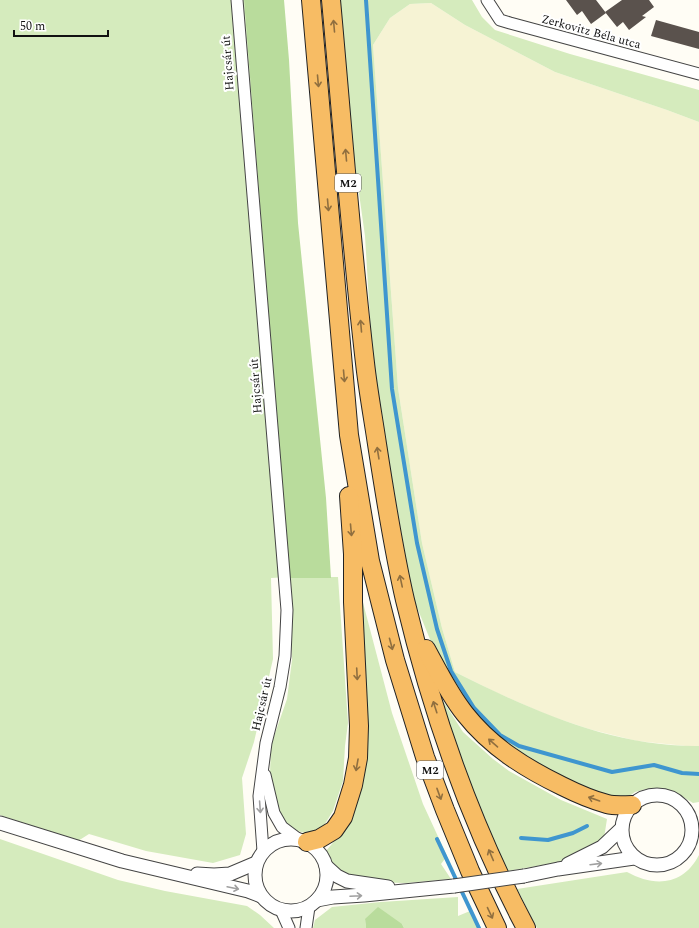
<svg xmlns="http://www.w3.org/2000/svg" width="699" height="928" font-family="Spectral,serif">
<rect width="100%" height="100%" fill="#fffdf5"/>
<polygon fill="#f6f3d4" points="431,3 465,25 555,72 667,110 699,122 699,746 686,746 637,741 589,729 550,716 495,692 455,672 442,628 422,543 398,388 373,45 390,18 410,4"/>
<g fill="#d5ebbd">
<polygon points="0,0 244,0 289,577 338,577 348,723 345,746 343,781 333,811 323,827 314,832 305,833 293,830 285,823 279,813 270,773 271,745 287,699 292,660 289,577 271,578 273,659 254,742 242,778 246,834 240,855 213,863 146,851 89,834 78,841 0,815"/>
<path d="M337,0H472L482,17L495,30L570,54L699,90V122L667,110L555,72L465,25L431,3L410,4L390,18L373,45L398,388L422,543L442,628L455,672C531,710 612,747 699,746V802L693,803L673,791L660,788L646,789L635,792L628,797L610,799L545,773L481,729L438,659L412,595L373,368L365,236L347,108Z"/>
<polygon points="361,595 392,713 423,804 447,856 441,864 451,879 406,883 363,882 335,874 326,856 326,851 341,833 350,814"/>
<path d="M436,690L463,732L493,759L509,771L561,800L607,819L604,838L560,862L508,871C478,813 455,752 436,690Z"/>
<polygon points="0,839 118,880 165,891 247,906 260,915 274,928 0,928"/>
<path d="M699,855V928H537L517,889L627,872C654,887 683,886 699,855Z"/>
<polygon points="458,897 458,916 470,911 478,928 404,928 402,924 365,919 366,928 313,928 315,920 332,907 381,902"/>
</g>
<g fill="#b9dc9c">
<polygon points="244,0 284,0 289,60 298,223 326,498 331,578 289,578"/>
<polygon points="378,907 402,924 404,928 366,928 365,919"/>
</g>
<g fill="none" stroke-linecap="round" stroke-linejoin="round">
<g stroke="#3f96cf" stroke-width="4">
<polyline points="366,0 392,389 417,543 437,629 451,671 474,708 500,735 519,746 612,772 654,765 682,773 699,774"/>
<polyline points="521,838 548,840 573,833 587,826"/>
<polyline points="437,839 479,928"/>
</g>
</g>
<g fill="#5a524d">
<polygon points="566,0 596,0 606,13 591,24 582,11 577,15"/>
<polygon points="622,0 649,0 654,7 642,16 646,17 629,30 623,22 617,27 605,12"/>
<polygon points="656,20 699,32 699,49 651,36"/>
</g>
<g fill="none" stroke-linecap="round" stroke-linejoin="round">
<g stroke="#444" stroke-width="13">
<g id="minor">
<polyline points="237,0 287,610 285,656 280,687 266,743 259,796 263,851"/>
<polyline points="487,0 500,20 510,23 699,74"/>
<polyline points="265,775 274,813 282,827 298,839"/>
<polyline points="281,910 289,928"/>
<polyline points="306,928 309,907"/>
</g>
</g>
<g stroke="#444" stroke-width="15">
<g id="tertiary">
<circle cx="657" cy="830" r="35"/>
<polyline points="0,823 122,861 248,891 261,896"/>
<circle cx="291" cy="875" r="36"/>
<polyline points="568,864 602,847 621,829"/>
<polyline points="326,866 337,876 347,881 388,887"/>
<polyline points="197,874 214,875 230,874 256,863"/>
<polyline points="524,876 558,869 634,858"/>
<polyline points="317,900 333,897 364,895 454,886"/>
</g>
</g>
<g stroke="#222" stroke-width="20">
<g id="trunk">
<polyline points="311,0 349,435 370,561 395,660 425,757 445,810 470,871 497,928"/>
<path d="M331,0C342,121 351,243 365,363C368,390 373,417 377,444C385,496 393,548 405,600C432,713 471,825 526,928"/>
<path d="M426,649C438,671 449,694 465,714C491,747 525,768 562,786C576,793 592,800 607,804C615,806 624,805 632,805"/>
<polyline points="307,842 319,839 334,830 343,817 353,785 358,758 359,726 353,602 353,554 349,496"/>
</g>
</g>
<use href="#minor" stroke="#fff" stroke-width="11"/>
<use href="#tertiary" stroke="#fff" stroke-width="13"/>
<use href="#trunk" stroke="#f7bc64" stroke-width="18"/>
<g stroke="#444" stroke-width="15" stroke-linecap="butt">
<polyline id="tertiary-bridge" points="454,886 524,876"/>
</g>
<use href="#tertiary-bridge" stroke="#fff" stroke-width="13"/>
</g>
<defs><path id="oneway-shaft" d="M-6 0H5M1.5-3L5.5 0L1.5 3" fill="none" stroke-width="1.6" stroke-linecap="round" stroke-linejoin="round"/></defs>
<g stroke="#906f3f">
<use href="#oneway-shaft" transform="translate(334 26) rotate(-95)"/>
<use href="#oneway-shaft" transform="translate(318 81) rotate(85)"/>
<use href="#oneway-shaft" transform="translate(346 155) rotate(-95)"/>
<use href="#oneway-shaft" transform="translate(328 205) rotate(85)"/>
<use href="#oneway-shaft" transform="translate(361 326) rotate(-95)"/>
<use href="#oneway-shaft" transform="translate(344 376) rotate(85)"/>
<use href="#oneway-shaft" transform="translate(378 453) rotate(-99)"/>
<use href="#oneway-shaft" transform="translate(351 530) rotate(85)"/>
<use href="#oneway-shaft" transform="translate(401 581) rotate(-102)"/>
<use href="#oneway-shaft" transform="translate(391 644) rotate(75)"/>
<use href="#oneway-shaft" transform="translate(357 674) rotate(87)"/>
<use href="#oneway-shaft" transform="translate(435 707) rotate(-108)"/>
<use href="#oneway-shaft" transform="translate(493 743) rotate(-139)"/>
<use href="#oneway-shaft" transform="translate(357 765) rotate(100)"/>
<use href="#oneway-shaft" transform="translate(439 794) rotate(70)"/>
<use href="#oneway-shaft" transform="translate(594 799) rotate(-161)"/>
<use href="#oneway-shaft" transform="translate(491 855) rotate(-113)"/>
<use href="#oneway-shaft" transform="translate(490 913) rotate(65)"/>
</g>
<g stroke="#a0a0a0">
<use href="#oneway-shaft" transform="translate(260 807) rotate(86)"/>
<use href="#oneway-shaft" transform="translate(596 864) rotate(-7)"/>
<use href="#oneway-shaft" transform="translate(233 888) rotate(12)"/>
<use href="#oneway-shaft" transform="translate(356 896) rotate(-3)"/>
</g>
<g text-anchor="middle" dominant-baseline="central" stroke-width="4" stroke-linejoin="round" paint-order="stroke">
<g fill="#fff" stroke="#585858" stroke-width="1">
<rect x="335" y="174" width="26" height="18" rx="3"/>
<rect x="417" y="761" width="26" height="18" rx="3"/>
</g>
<g font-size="11" font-weight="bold" fill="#111">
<text x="348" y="183">M2</text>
<text x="430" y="770">M2</text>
</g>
<g font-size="12" fill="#111" stroke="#fff">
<text transform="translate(591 32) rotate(15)">Zerkovitz Béla utca</text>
<text transform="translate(228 63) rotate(-94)">Hajcsár út</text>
<text transform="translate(256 386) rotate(-94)">Hajcsár út</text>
<text transform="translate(262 704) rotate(-77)">Hajcsár út</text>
</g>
</g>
<path d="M14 30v6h94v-6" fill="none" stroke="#111111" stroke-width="2"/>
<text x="20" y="30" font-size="12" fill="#111111" stroke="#ffffff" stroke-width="3" paint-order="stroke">50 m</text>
</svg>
